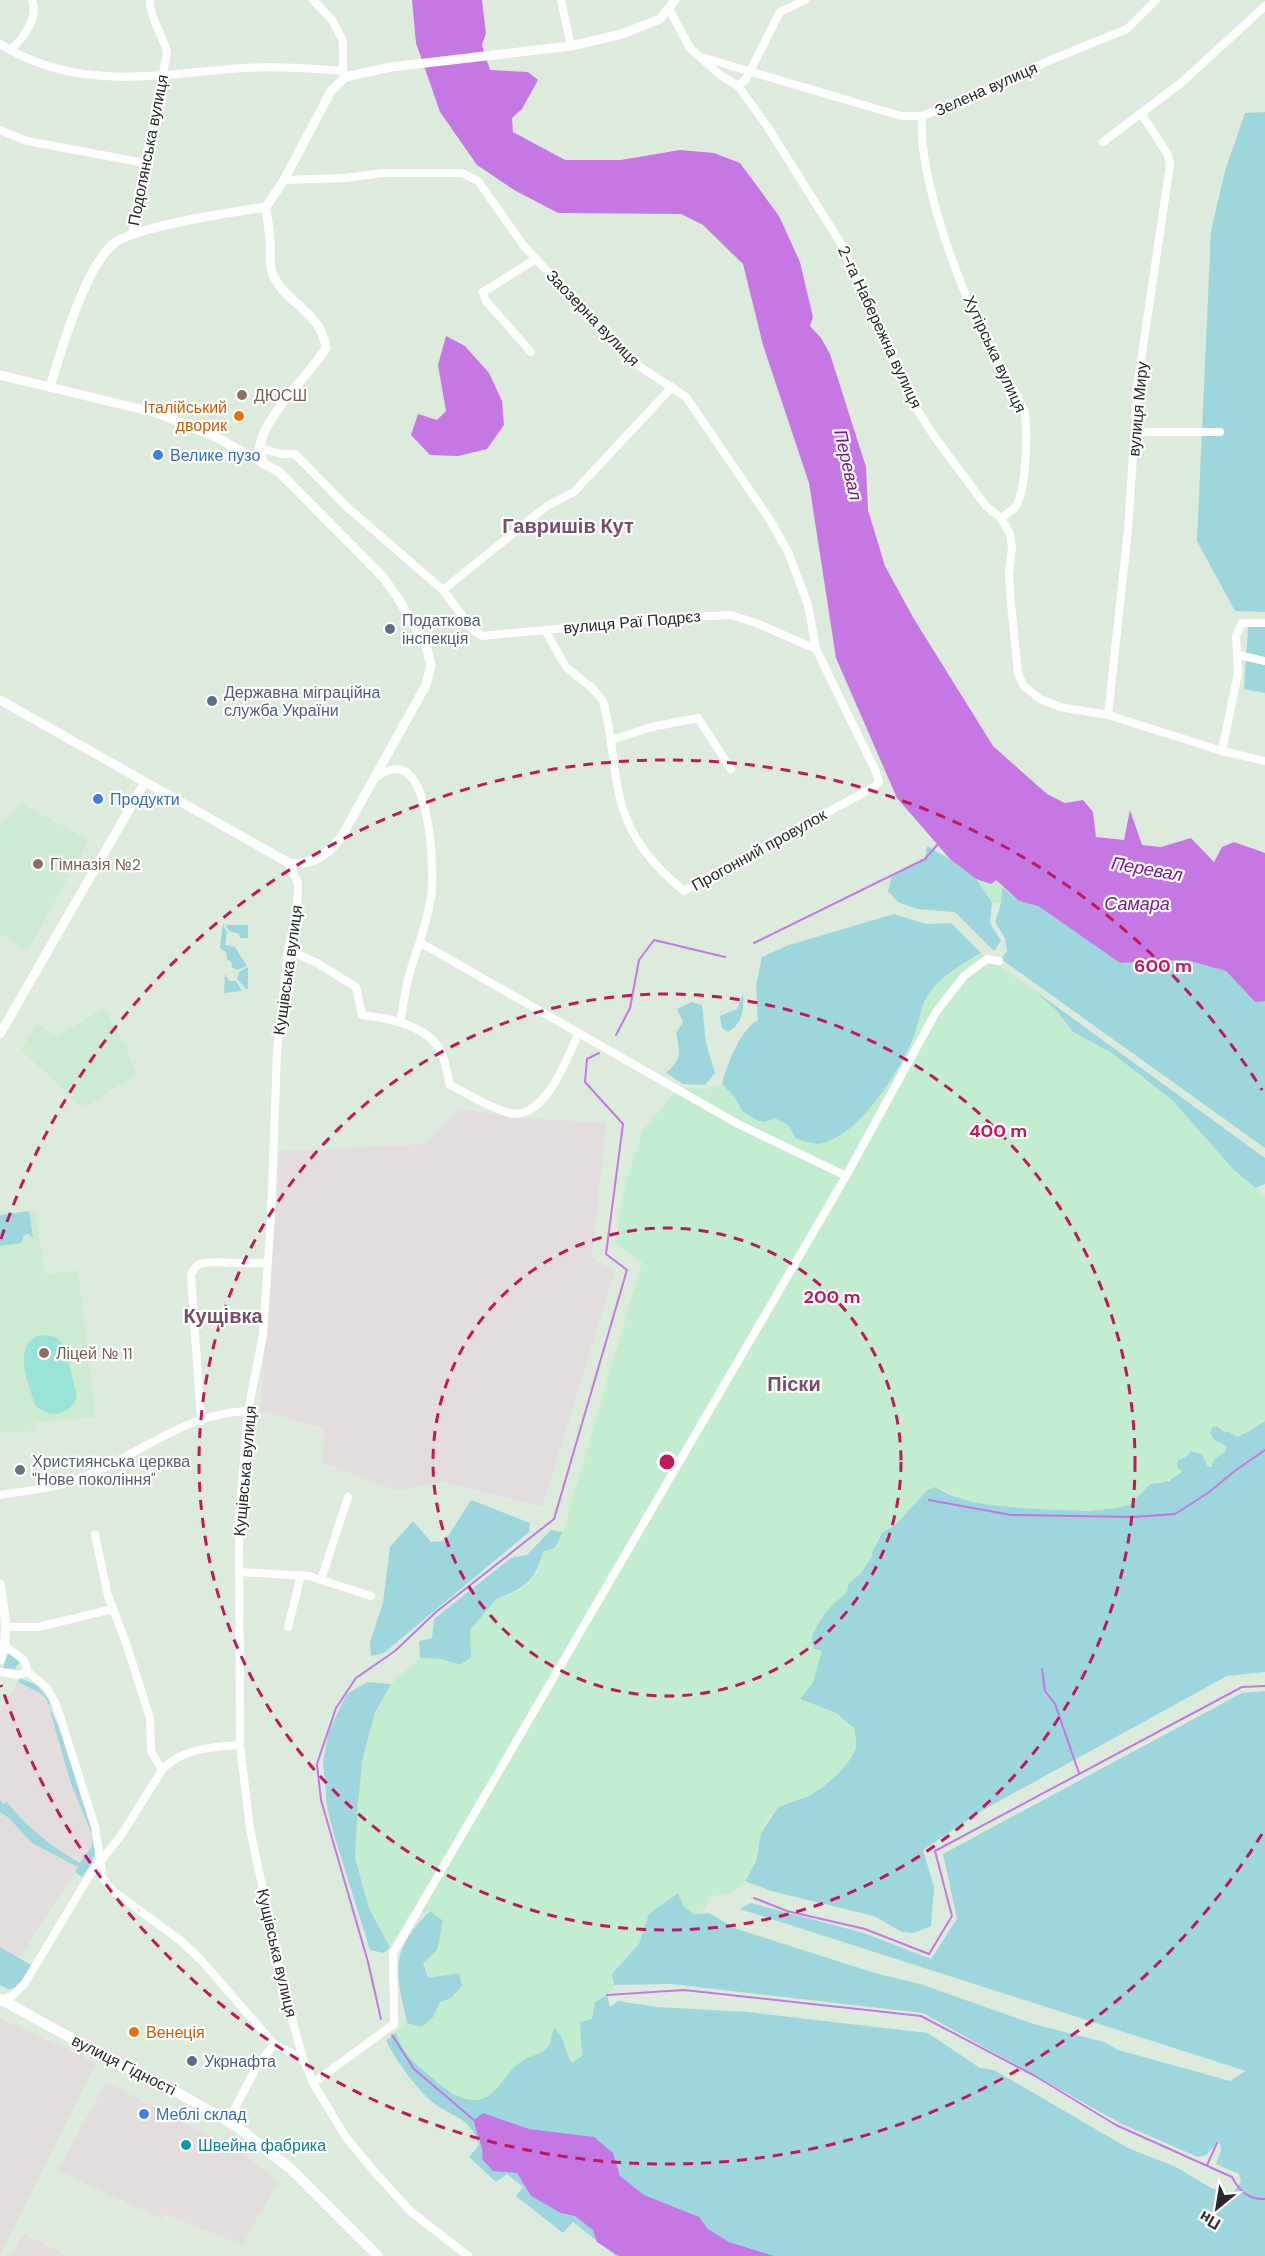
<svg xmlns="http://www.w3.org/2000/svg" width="1265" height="2256" font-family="'DM Sans',sans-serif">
<rect width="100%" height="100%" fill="#ddebdd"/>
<g fill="#e3ddde">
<polygon points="459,1108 511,1117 606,1123 592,1258 615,1271 542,1507 442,1482 397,1491 323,1463 324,1429 260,1410 280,1151 427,1144"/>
<polygon points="18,1682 43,1695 47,1700 70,1781 93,1837 92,1846 19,1958 0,1947 0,1712"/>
<polygon points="0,2018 96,2063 0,2255"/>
<polygon points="106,2082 216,2139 246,2156 278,2182 242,2245 164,2214 162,2219 58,2170"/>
<polygon points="24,2234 68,2256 11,2256"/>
</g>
<g fill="#cdebd1">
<polygon points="21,803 89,840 28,950 0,934 0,827"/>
<polygon points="104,1008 130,1053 128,1055 137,1074 83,1108 21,1050 37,1024 58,1036"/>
<polygon points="35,1210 45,1274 78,1270 96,1418 36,1422 36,1431 0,1433 0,1215"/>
</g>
<g fill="#9dd6dd" fill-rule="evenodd">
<polygon points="1265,112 1265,612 1235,611 1197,541 1211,231 1225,171 1245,113"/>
<polygon points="1248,626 1265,627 1265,693 1244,689"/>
<polygon points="927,846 950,859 976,879 992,902 990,923 1001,941 994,951 955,912 917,909 898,902 888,891 892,875 925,859"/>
<polygon points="1002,887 1019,901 1038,906 1120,963 1186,960 1226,971 1255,1002 1265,1001 1265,1148 1001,959 1007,951 1005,938 995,922 1001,903"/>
<path d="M894,914L926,924L951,923L981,953C961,965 941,976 928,995C920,1007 919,1025 913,1039C899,1072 857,1140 818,1144C811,1144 802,1140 796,1139L788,1125C772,1124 753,1123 742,1111C735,1102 730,1092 722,1084C726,1066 742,1027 758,1020L756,986L762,957L789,945Z"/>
<polygon points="223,924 227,932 225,945 235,947 247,966 237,970 232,967 231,961 227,960 226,952 220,948"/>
<polygon points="226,925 248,925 248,938 240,938 239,934 229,931"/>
<polygon points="248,967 248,989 246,989 237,979 239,972"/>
<polygon points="225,974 229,981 236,981 242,991 224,993"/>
<polygon points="1031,988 1265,1158 1265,1184 1255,1188 1233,1170 1173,1101 1113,1054 1073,1032 1056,1010"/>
<path d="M743,993C744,1009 743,1023 728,1032L722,1028L720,1016L737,1009Z"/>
<path d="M692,1002L702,1005L706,1043L715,1073L705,1085L683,1084L666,1073C681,1060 681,1052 676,1033L683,1022L677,1009Z"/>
<polygon points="29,1211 33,1238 29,1234 24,1235 21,1243 0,1246 0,1215"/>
<path d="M1265,1421V1672L1227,1676L983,1810L923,1850L934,1887L931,1926L914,1933L902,1932L874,1916L771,1891L745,1881L756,1861L761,1833L778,1807L811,1795L856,1748L854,1728L836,1713L800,1699L813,1682L821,1651L814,1649L811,1638C821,1616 828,1608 847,1592L848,1584L861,1573L882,1533L896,1524L928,1489L935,1487L952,1496L992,1505L1089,1511L1129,1505L1150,1484L1170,1481L1177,1467L1176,1461L1187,1456L1190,1451L1202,1454L1208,1467L1226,1446L1214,1440L1210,1433L1212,1427L1217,1426L1223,1431L1244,1434Z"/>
<polygon points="471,1500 530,1523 529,1532 384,1653 371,1656 370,1642 383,1603 390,1547 413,1521 431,1542 445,1541"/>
<path d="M551,1530L563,1532L555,1548L543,1552C535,1582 524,1588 496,1599L471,1658L460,1665L441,1659L420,1658L419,1641L432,1638L434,1619L511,1558L527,1555Z"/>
<polygon points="9,1651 20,1661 15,1669 3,1668"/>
<path d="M20,1678L37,1685L50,1700L49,1706L61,1732L95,1835C98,1854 93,1862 82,1877L75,1872L78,1867L32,1843L9,1818L0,1812V1800L3,1804L7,1802C27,1828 52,1847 80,1863L92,1846L93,1837L70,1781L47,1700L43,1695L18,1682Z"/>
<polygon points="367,1682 391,1684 375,1713 363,1758 355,1857 369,1908 390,1947 384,1953 370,1950 334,1835 327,1807 323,1761 329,1730 347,1694"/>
<path d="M1265,1691V2256H616L573,2222L563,2233L516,2196L523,2187L507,2174L496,2182L469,2157L479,2145C470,2114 449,2118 429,2099C412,2083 397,2061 386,2041L407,2023C396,1971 388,1953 430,1911L712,1879L705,1908L697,1914L709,1913L734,1928L878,1974L920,1984L1034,2024L1104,2042L1118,2050L1230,2081L1246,2071L740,1909L751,1903L864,1933L931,1959L957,1919L943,1854L1242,1693ZM672,1984L923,2013L1122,2124L1198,2157L1206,2155L1219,2141L1221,2150L1216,2164L1239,2174L1241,2182L1233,2193L1213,2189L1176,2167L1128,2148L994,2070L980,2068L928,2033L747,2012L657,2007L618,2001L610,2007L607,1995L614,1985Z"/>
<polygon points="0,1947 33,1966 17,1988 8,1989 0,1985"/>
</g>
<g fill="#c2edce">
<polygon points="976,879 991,884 996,880 1002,887 1001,903 992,902"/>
<path d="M981,953L1031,988L1056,1010L1073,1032L1113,1054L1173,1101L1233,1169L1265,1196V1421L1238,1437L1217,1426L1212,1427L1210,1433L1214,1440L1226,1446V1451L1213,1460L1212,1467H1208L1202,1454L1190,1451L1187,1456L1177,1461V1467L1182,1471C1172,1483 1161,1478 1149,1485C1141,1489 1137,1499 1130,1504C1110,1516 994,1508 969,1501C956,1498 947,1490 935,1487L928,1489L896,1524L882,1533L873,1547L872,1557L861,1573L848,1584L847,1592C828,1608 821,1616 811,1638L814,1649L822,1651L813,1682L800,1699L836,1713L854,1729C855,1734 857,1742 856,1747C853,1763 823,1789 809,1796C799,1800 787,1801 778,1807C746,1830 772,1896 708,1896L705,1908L695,1915L684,1907L678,1893L649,1914L639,1944L612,1974L614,1985L607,1995L595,2002L592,2019L580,2022L582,2056L572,2063C564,2051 565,2039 555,2028C550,2033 553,2039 549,2045C543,2055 530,2055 522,2061C510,2069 503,2083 493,2092C473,2111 448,2092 432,2078C413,2061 404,2056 395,2031L407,2023L422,2027L433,2017L440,2002L451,1998L462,1986L459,1973L428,1978L423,1963L437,1950L443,1921L430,1911L410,1913L390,1947L369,1908L355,1857L358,1801L363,1758L375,1713L391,1684L420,1658L441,1659L460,1665L471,1658L470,1630L496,1599L522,1589L538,1572L543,1552L555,1548L563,1532L642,1262L615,1243L626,1181L643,1130L679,1087L705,1089L722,1084L734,1096L743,1112L762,1123L775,1118L788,1125L796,1139C802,1140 811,1144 818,1144C858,1140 899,1072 914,1039C919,1025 920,1007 928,995C941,976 961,965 981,953Z"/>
</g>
<path fill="#9ae3d9" d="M37,1336C50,1334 58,1336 65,1347L77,1397C70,1416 48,1419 35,1405C29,1383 12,1349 37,1336Z"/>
<g fill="#c578e4">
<polygon points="412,0 482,0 486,33 482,45 490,70 528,72 538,80 522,109 512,118 513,132 565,160 621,160 680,150 714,153 740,163 779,216 800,262 813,317 810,326 821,338 830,354 866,467 868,510 885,566 914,619 993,746 1047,794 1065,803 1083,800 1093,812 1096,837 1124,840 1130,810 1142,845 1161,847 1191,838 1214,862 1222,847 1234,842 1265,853 1265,1001 1255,1002 1226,971 1186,960 1120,963 1038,906 1019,901 996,880 991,884 976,879 950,859 897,798 836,658 809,483 763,345 743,264 703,225 681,214 558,213 514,190 477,165 440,112 416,43"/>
<polygon points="446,336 465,346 489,373 502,401 504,425 487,449 458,456 430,455 411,435 418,414 437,420 446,411 438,365"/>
<path d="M483,2113L529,2129L594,2137L613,2153L620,2176L644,2195L699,2217L708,2229L729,2242L774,2256H619L597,2242L593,2230L575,2216L561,2213L531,2196L517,2173L493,2171L482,2159C485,2147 475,2133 474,2120Z"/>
</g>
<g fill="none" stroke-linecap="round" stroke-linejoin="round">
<g stroke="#c578e4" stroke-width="2">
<polyline points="754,943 925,859 938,844"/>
<polyline points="616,1035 630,1008 639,960 654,940 725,957"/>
<polyline points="929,1500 1011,1515 1134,1517 1175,1514 1208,1493 1236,1470 1265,1450"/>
<polyline points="1042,1669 1045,1691 1055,1704 1079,1773"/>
<polyline points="754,1898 787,1911 865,1929 929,1954 952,1916 935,1851 1242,1687 1265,1686"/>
<path d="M607,1995L684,1990L921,2016L1035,2076L1116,2125L1232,2177C1239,2191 1249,2200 1265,2199"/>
<polyline points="381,2019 368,1962 321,1800 317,1764 323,1746 336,1708 356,1678 395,1651 436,1612 554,1519 627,1270 606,1254 623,1124 585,1082 587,1059 599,1053"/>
<polyline points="392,2035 414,2069 475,2121"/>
<polyline points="1207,2165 1217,2143"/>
</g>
<g stroke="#fff" stroke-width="8">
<polyline points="313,0 332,20 343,41 343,73"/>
<polyline points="561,0 571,46"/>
<polyline points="669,9 690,48 720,75 738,86 767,126 840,242 911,400 934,436 986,506 1001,518 1010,534 1012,548 1009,575 1011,603 1018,673 1023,685 1040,699 1060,707 1108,715 1222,751 1265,761"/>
<path d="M0,44C76,92 157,75 242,68C275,66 310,68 343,71"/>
<path d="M10,50C23,39 39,18 32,0"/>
<polyline points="701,57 901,116 922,116 983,94 1048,61 1127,29 1156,0"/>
<polyline points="738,86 746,79 780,12 805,0"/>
<path d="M922,116C918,177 958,284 986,339C998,364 1014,387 1025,412C1027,433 1027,488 1016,506C1013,511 1006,514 1001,518"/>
<polyline points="0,130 27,141 145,163"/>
<polyline points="1103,142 1181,83 1265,6"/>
<path d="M284,180L345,178L383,173H462L478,181L524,246L595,323L639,366L686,397L770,520L788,552L808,605L816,649L876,772L879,782L874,787L684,891C657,869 632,841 622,806C612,772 613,735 603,701L592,688L566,667L545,630"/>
<path d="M132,235L167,53C163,33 150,21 150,0"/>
<polyline points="531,352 486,301 483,292 536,259"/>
<polyline points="1136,432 1220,432"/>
<polyline points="259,448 282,454 295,454 348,508 443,590 472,629 482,636 671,618 731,615 756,623 816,649"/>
<polyline points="443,590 547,506 574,492 672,387"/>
<polyline points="1239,655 1265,661"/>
<polyline points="1108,715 1128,530 1138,381 1170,165 1168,155 1141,113"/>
<polyline points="611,740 652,727 698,718 731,769"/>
<polyline points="1222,751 1238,673 1236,636 1242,623 1265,623"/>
<path d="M374,778C383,773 393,766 404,771C430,783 435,871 431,897C427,923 418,946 410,972C405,987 404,1005 400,1021"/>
<polyline points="289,863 298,883 297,913 288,950 277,1053 271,1217 263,1335 248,1411 239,1519 240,1745 250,1829 284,1989 303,2059 313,2083 345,2136 374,2171 410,2211 468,2256"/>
<polyline points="421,943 738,1124 846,1176 936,1012 964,976 987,959 999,961"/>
<path d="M288,950L317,963L356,987L362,1015C388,1018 429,1025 441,1052C446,1062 447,1075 450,1085C469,1094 489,1108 509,1113C544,1121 567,1060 578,1034"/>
<path d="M201,1421L191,1275C193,1270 195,1266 200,1264C213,1259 248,1266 267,1262"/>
<path d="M0,1495C24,1491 50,1489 73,1481C132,1461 183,1412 248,1411"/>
<polyline points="239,1572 309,1576 371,1596"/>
<polyline points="321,1580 348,1497"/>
<polyline points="6,1627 38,1627 113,1609"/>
<polyline points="288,1627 301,1575"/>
<polyline points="5,1646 24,1660 28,1672 47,1688 56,1704 95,1827 103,1878 112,1890 181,1941 201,1960 274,2044"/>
<polyline points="0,1672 18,1675 28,1672"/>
<path d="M162,1770C182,1748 212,1747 240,1745"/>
<polyline points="1,2000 12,1996 25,1983 91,1873 122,1834 162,1770 151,1751 150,1718 126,1643 108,1596 95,1535"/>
<polyline points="313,2083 394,2024 393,1953 846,1176"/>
<polyline points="228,2121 257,2066 274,2044 303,2059"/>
</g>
<g stroke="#fff" stroke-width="9">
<polyline points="266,207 284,180 331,91 345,77 391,67 571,46 622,34 660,19 675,0"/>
<path d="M0,375L157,413L216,437L279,472L383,577L398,598L426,646L431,665L426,685L342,836C329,854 312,866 289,863L0,700"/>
<path d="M50,387C61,351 85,268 113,244C135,226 234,212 266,207"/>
<path d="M263,462C262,458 260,453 260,449C259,422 311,373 326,348C321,311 287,305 273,275C268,263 271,251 270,239C269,228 267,217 266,207"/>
<polyline points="0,1034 145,782"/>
<path d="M0,1584C4,1609 10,1636 0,1660"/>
</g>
<polyline stroke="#fff" stroke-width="10" points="0,1999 113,2061 180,2094 236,2126 291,2169 378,2256"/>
</g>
<g fill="none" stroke="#c2185b" stroke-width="3" stroke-dasharray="10 8">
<circle cx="667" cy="1462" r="234"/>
<circle cx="667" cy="1462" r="468"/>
<path d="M1262 1834A702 702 0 0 1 1 1685M1 1239A702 702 0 0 1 1262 1090"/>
</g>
<g fill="#8d6e63" stroke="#fff" stroke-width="2">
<circle cx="242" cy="395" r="6"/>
<circle cx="38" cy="864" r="6"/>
<circle cx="44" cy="1353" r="6"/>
</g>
<g fill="#e8710a" stroke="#fff" stroke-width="2">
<circle cx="239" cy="416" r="6"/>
<circle cx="134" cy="2032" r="6"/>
</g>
<g fill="#3f7fe0" stroke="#fff" stroke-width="2">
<circle cx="158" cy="455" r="6"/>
<circle cx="98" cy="799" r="6"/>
<circle cx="144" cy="2114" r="6"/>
</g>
<g fill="#5c6f8a" stroke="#fff" stroke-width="2">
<circle cx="390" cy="629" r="6"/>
<circle cx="212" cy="701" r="6"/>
<circle cx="192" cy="2061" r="6"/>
</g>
<circle fill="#6b7280" stroke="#fff" stroke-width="2" cx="20" cy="1470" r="6"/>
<circle fill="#0f9aa8" stroke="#fff" stroke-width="2" cx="186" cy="2145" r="6"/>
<g text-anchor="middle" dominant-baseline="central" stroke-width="4.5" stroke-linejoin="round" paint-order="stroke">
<g font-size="16" fill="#2a2a2a" stroke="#fff">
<text transform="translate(986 89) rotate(-24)">Зелена вулиця</text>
<text transform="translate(148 150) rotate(-79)">Подолянська вулиця</text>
<text transform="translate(593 318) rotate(46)">Заозерна вулиця</text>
<text transform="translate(880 327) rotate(65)">2-га Набережна вулиця</text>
<text transform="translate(995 354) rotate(65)">Хутірська вулиця</text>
<text transform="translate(1138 409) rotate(-85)">вулиця Миру</text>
<text transform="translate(632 622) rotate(-5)">вулиця Раї Подрєз</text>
<text transform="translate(759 850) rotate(-29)">Прогонний провулок</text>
<text transform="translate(288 970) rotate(-82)">Кущівська вулиця</text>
<text transform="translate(245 1471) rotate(-85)">Кущівська вулиця</text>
<text transform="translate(277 1953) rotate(77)">Кущівська вулиця</text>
<text transform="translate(124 2065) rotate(27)">вулиця Гідності</text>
</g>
<g font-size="16" fill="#785e54" stroke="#fff" text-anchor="start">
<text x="254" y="395">ДЮСШ</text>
<text x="50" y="864">Гімназія №2</text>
<text x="56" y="1353">Ліцей № 11</text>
</g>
<g font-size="16" fill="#c56008" stroke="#fff" text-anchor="end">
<text x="227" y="407">Італійський<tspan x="227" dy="18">дворик</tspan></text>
<text x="146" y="2032" text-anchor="start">Венеція</text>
</g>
<g font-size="16" fill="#366cbe" stroke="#fff" text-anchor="start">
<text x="170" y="455">Велике пузо</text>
<text x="110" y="799">Продукти</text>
<text x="156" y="2114">Меблі склад</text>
</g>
<g font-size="16" fill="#4e5e75" stroke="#fff" text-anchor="start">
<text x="402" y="620">Податкова<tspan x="402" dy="18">інспекція</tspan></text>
<text x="224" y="692">Державна міграційна<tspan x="224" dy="18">служба України</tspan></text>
<text x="204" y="2061">Укрнафта</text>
</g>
<g font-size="16" fill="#5b616d" stroke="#fff" text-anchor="start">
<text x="32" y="1461">Християнська церква<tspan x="32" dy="18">"Нове покоління"</tspan></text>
</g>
<g font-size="16" fill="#0d838f" stroke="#fff" text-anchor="start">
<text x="198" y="2145">Швейна фабрика</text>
</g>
<g font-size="18" font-style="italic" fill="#75188f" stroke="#fff">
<text transform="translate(848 465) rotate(77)">Перевал</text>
<text transform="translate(1147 869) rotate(10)">Перевал</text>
<text x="1137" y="904">Самара</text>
</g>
<g font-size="20" font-weight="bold" fill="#764e6c" stroke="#fff">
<text x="568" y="526">Гавришів Кут</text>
<text x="223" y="1316">Кущівка</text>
<text x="794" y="1384">Піски</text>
</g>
</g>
<circle cx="667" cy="1462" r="9" fill="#c2185b" stroke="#fff" stroke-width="3"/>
<g font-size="18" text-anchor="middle" font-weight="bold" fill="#c2185b" stroke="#fff" stroke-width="4.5" stroke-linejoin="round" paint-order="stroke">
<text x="1163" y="972">600 m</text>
<text x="998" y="1137">400 m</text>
<text x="832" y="1303">200 m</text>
</g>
<g transform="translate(1217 2208) rotate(210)" stroke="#ffffff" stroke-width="4.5" paint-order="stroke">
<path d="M0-4.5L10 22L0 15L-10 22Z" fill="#2a2a2a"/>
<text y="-9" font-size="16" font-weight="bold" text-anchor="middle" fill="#2a2a2a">Пн</text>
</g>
</svg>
